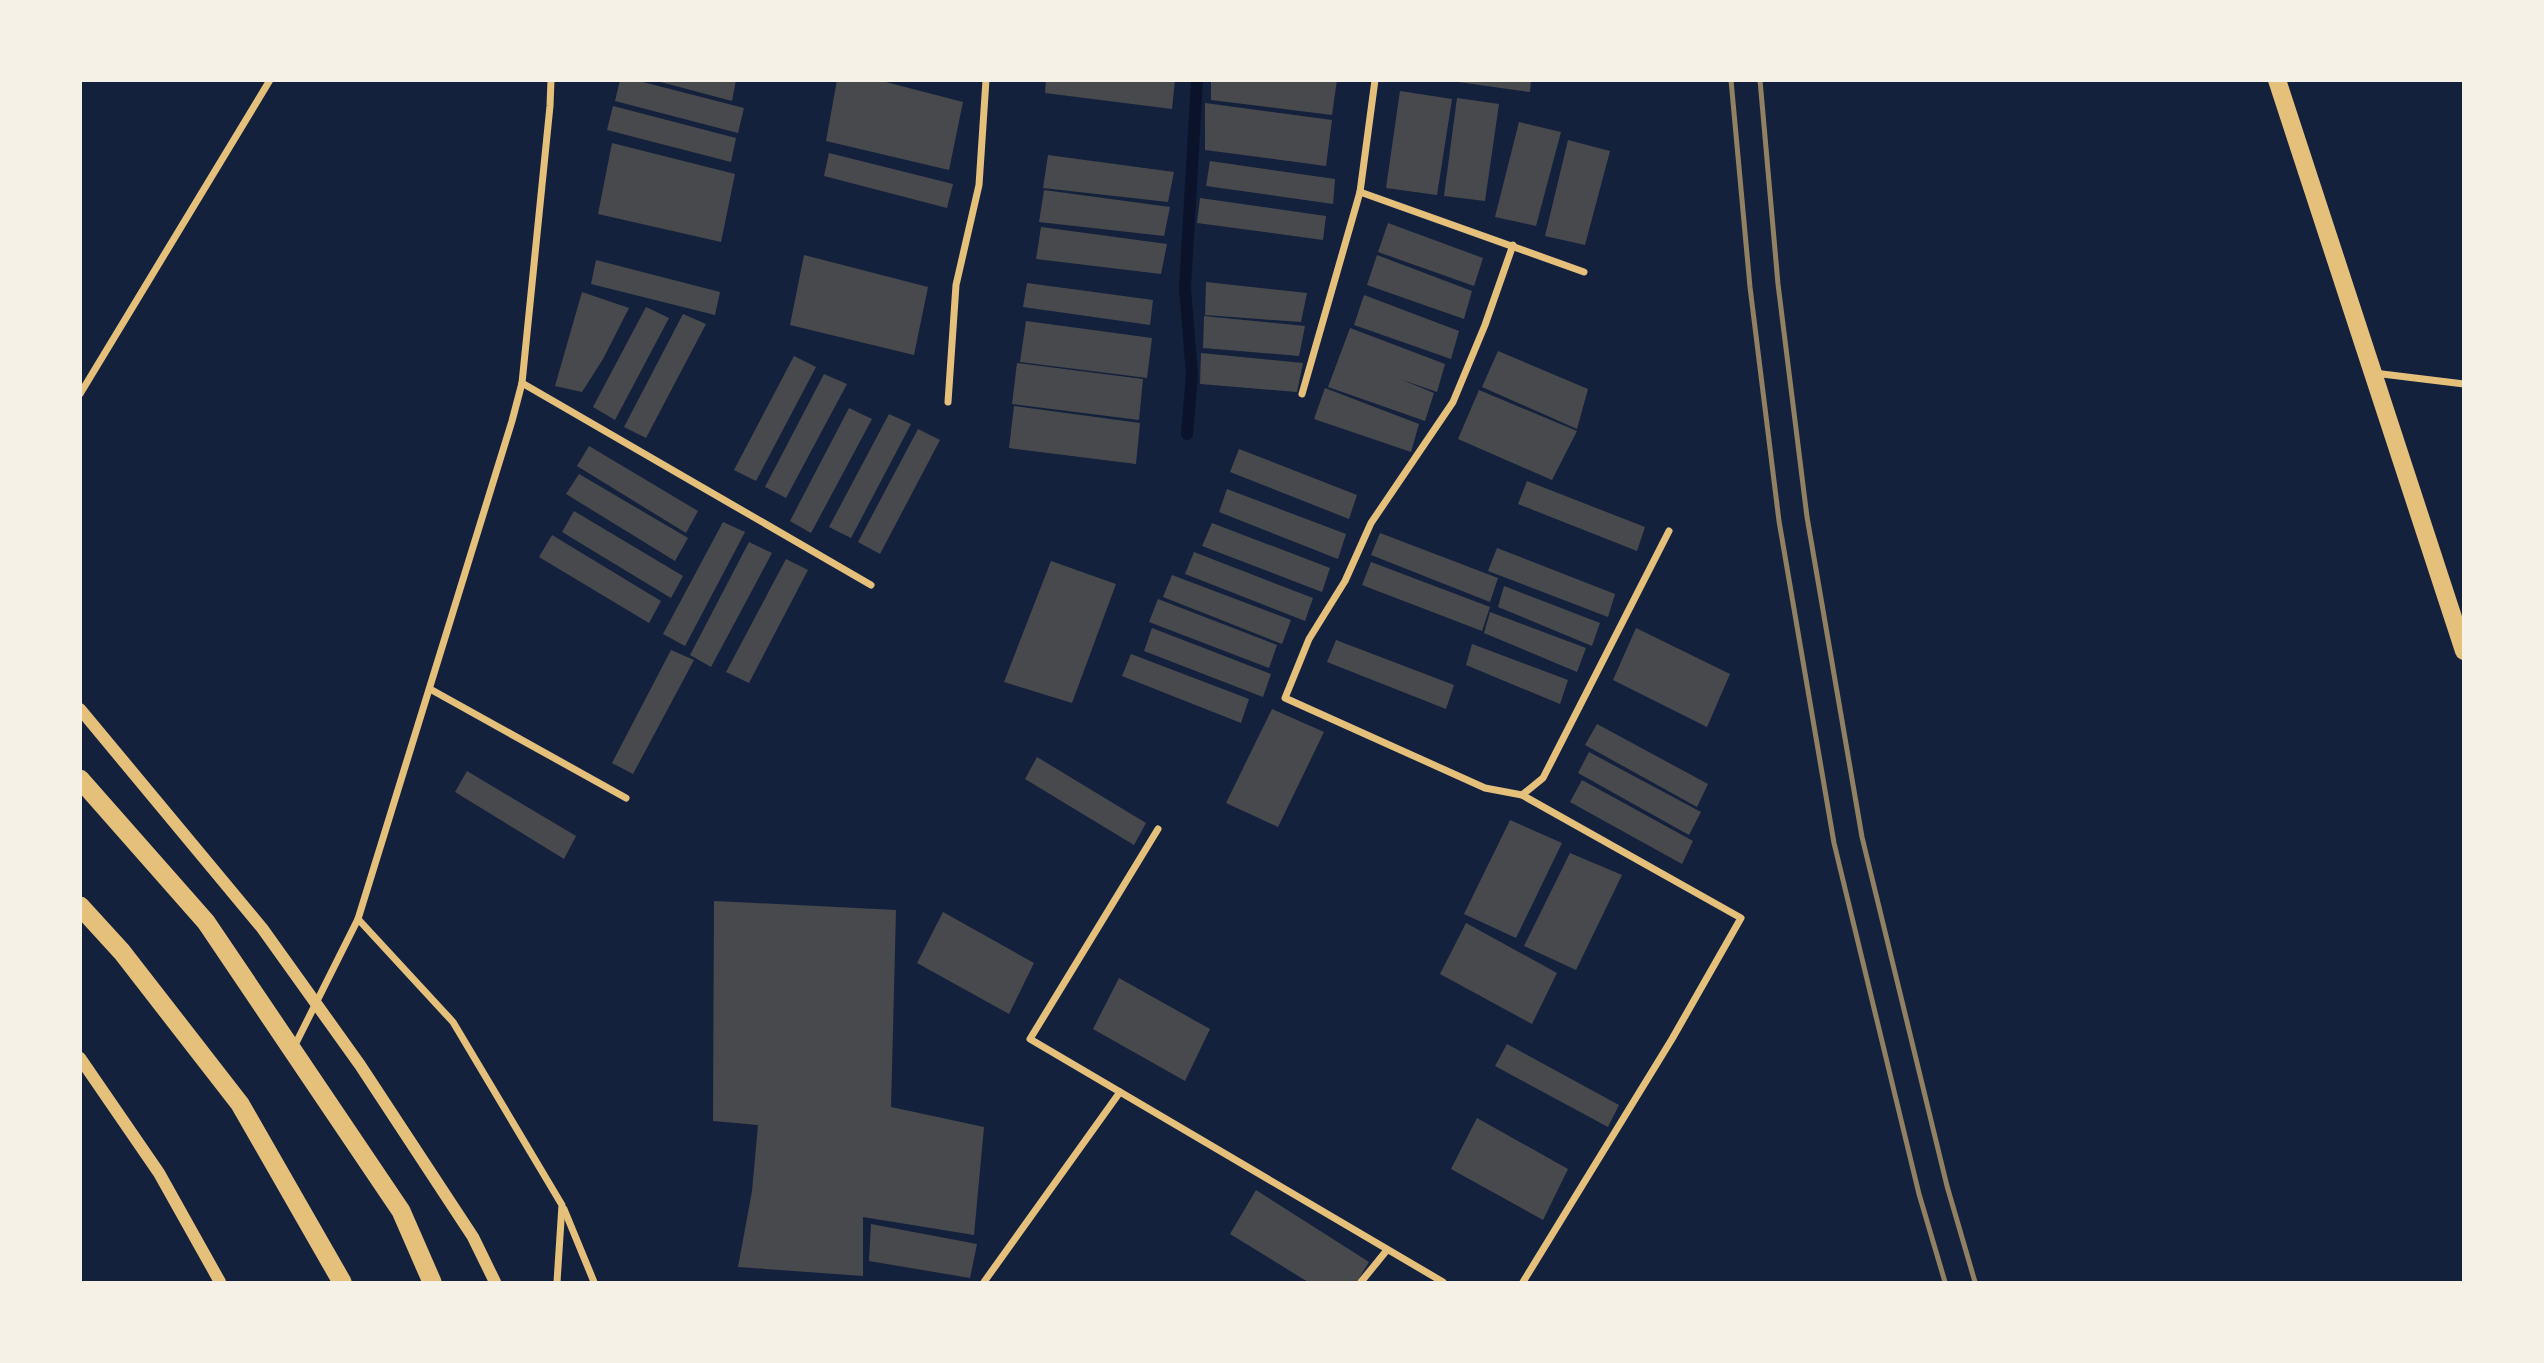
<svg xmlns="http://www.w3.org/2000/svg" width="2544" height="1363" font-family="'Source Sans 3',sans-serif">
<rect width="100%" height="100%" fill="#14213d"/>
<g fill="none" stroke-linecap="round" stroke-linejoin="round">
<polyline stroke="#0b132b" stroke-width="12" points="1187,434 1192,375 1185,288 1197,80"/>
</g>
<g fill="#48494c">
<polygon points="620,80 635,80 744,108 738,133 615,101"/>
<polygon points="653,80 736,80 732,101"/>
<polygon points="837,80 878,80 963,102 949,170 826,141"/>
<polygon points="1046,80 1175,80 1172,109 1045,93"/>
<polygon points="1211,80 1337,80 1332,115 1211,100"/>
<polygon points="1444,80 1531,80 1530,92"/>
<polygon points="1400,91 1452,99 1437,195 1386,188"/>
<polygon points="1457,98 1499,104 1485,201 1444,196"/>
<polygon points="1205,103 1332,120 1326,166 1205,150"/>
<polygon points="613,106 736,138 731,162 607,130"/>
<polygon points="1519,122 1561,132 1536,226 1495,217"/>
<polygon points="1568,140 1610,151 1585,245 1545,236"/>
<polygon points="612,143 735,174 721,242 598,214"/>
<polygon points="829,153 953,184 947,208 824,176"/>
<polygon points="1048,155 1174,172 1168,202 1043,188"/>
<polygon points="1210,161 1335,179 1333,204 1206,186"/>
<polygon points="1044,190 1170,207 1164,236 1039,222"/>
<polygon points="1200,198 1326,216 1323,240 1197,223"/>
<polygon points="1388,223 1483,258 1474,286 1378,252"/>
<polygon points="1041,227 1167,244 1161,274 1036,259"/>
<polygon points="804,255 928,287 914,355 790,325"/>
<polygon points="1377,255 1472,291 1464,319 1367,285"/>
<polygon points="596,260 720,292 715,315 591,284"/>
<polygon points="1206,282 1307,293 1301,322 1205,315"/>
<polygon points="1027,283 1153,300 1150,325 1023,307"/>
<polygon points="582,292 629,308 603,359 582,392 555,386"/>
<polygon points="1364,295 1459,331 1451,359 1354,325"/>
<polygon points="646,307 669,318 615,420 593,407"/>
<polygon points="683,314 706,324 646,438 624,427"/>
<polygon points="1204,316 1305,326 1299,356 1203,348"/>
<polygon points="1026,321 1152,338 1147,378 1020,362"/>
<polygon points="1350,328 1445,364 1437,392 1400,379 1434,393 1425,421 1328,387"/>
<polygon points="1498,351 1588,389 1577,429 1482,387"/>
<polygon points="1201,353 1303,363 1297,392 1200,384"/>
<polygon points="794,356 816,367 756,481 734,470"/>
<polygon points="1017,363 1143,379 1139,420 1012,404"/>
<polygon points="824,374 847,384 786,498 765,487"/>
<polygon points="1325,388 1419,424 1411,452 1314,419"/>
<polygon points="1479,390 1577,431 1552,480 1458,439"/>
<polygon points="1014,406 1140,423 1136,464 1009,448"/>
<polygon points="849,408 872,419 811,533 790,521"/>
<polygon points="889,414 911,424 851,538 829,527"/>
<polygon points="918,429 940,440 880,554 858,542"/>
<polygon points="589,446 698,511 686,533 577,466"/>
<polygon points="1239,449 1357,495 1349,519 1230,472"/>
<polygon points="579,474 688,538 675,561 566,494"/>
<polygon points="1527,481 1645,527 1637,551 1518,504"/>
<polygon points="1227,489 1346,534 1338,559 1219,512"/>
<polygon points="574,511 683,576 671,598 562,532"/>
<polygon points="723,522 745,532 685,646 663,634"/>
<polygon points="1212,523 1330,568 1322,592 1202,546"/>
<polygon points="1380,533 1498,578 1490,602 1371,555"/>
<polygon points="552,535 661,601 649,623 539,557"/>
<polygon points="749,542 772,553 711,667 690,655"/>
<polygon points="1497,548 1615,594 1608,617 1488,571"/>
<polygon points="1194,552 1313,598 1305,621 1185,574"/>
<polygon points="786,559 808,570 749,683 726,672"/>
<polygon points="1051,561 1116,584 1072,703 1004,682"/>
<polygon points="1371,562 1490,607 1482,631 1362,585"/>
<polygon points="1172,575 1291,620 1282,644 1163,597"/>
<polygon points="1504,586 1600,623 1592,646 1498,607"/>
<polygon points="1158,599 1277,645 1269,668 1149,622"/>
<polygon points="1490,612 1586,648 1577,672 1484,633"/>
<polygon points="1152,628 1271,674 1263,697 1144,651"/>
<polygon points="1636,628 1730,674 1707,727 1613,680"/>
<polygon points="1336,640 1454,685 1446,709 1327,662"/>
<polygon points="1472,644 1568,680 1560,704 1466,665"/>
<polygon points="671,650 694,660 633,774 612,763"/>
<polygon points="1131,654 1249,699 1241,723 1122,676"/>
<polygon points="1272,709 1324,732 1278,827 1226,803"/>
<polygon points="1597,724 1708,784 1697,807 1585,745"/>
<polygon points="1589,752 1701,812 1689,835 1578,773"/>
<polygon points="1037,757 1146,823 1134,845 1025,779"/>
<polygon points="467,771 576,836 564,859 455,792"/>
<polygon points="1582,780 1693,841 1682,864 1570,802"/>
<polygon points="1510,820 1562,843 1516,938 1464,914"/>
<polygon points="1570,853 1622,875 1576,970 1524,946"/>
<polygon points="714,901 896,910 891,1107 984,1127 974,1235 863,1217 863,1276 738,1267 752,1191 758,1125 713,1121"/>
<polygon points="943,912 1034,963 1009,1014 917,963"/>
<polygon points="1466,923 1557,973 1532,1024 1440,974"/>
<polygon points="1119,978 1210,1029 1185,1081 1093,1029"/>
<polygon points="1507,1044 1619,1105 1608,1127 1495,1066"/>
<polygon points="1477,1118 1568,1169 1543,1220 1451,1169"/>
<polygon points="1256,1190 1369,1262 1357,1282 1308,1282 1230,1234"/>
<polygon points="871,1224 977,1244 970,1278 869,1261"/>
</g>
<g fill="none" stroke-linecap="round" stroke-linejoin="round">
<g stroke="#e5c07b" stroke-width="7">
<polyline points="1360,192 1584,272"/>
<polyline points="1513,245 1485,325 1453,402 1371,523 1345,581 1309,639 1285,698 1485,788 1522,795 1543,778 1669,531"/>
<polyline points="2374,373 2464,384"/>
<polyline points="522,383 871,585"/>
<polyline points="80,394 270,80"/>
<polyline points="1302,394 1360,192 1375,80"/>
<polyline points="948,402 956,285 979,185 986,80"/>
<polyline points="430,689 626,798"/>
<polyline points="1522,795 1741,918 1672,1039 1523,1282"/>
<polyline points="1158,829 1030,1039 1443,1282"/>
<polyline points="358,919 453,1022 562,1205 557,1282"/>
<polyline points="294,1047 358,919 512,421 522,383 550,106 551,80"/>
<polyline points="564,1209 594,1282"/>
<polyline points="984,1282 1120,1092"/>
<polyline points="1361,1282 1387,1250"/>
</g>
<g stroke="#e5c07b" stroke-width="12">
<polyline points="80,709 262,928 360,1065 473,1237 495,1282"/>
<polyline points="80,1058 159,1173 220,1282"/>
</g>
<polyline stroke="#e5c07b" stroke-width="18" points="2277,80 2464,651"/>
<g stroke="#e5c07b" stroke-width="19">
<polyline points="80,779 206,922 401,1211 432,1282"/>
<polyline points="80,906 122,952 240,1104 342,1282"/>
</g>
<g stroke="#918062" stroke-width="5">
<polyline points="1731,80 1750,287 1779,521 1834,843 1919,1194 1945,1282"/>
<polyline points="1760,80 1778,284 1807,517 1862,837 1947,1186 1975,1282"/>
</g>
</g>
<rect width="2544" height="1363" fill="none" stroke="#f6f1e7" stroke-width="164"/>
</svg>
